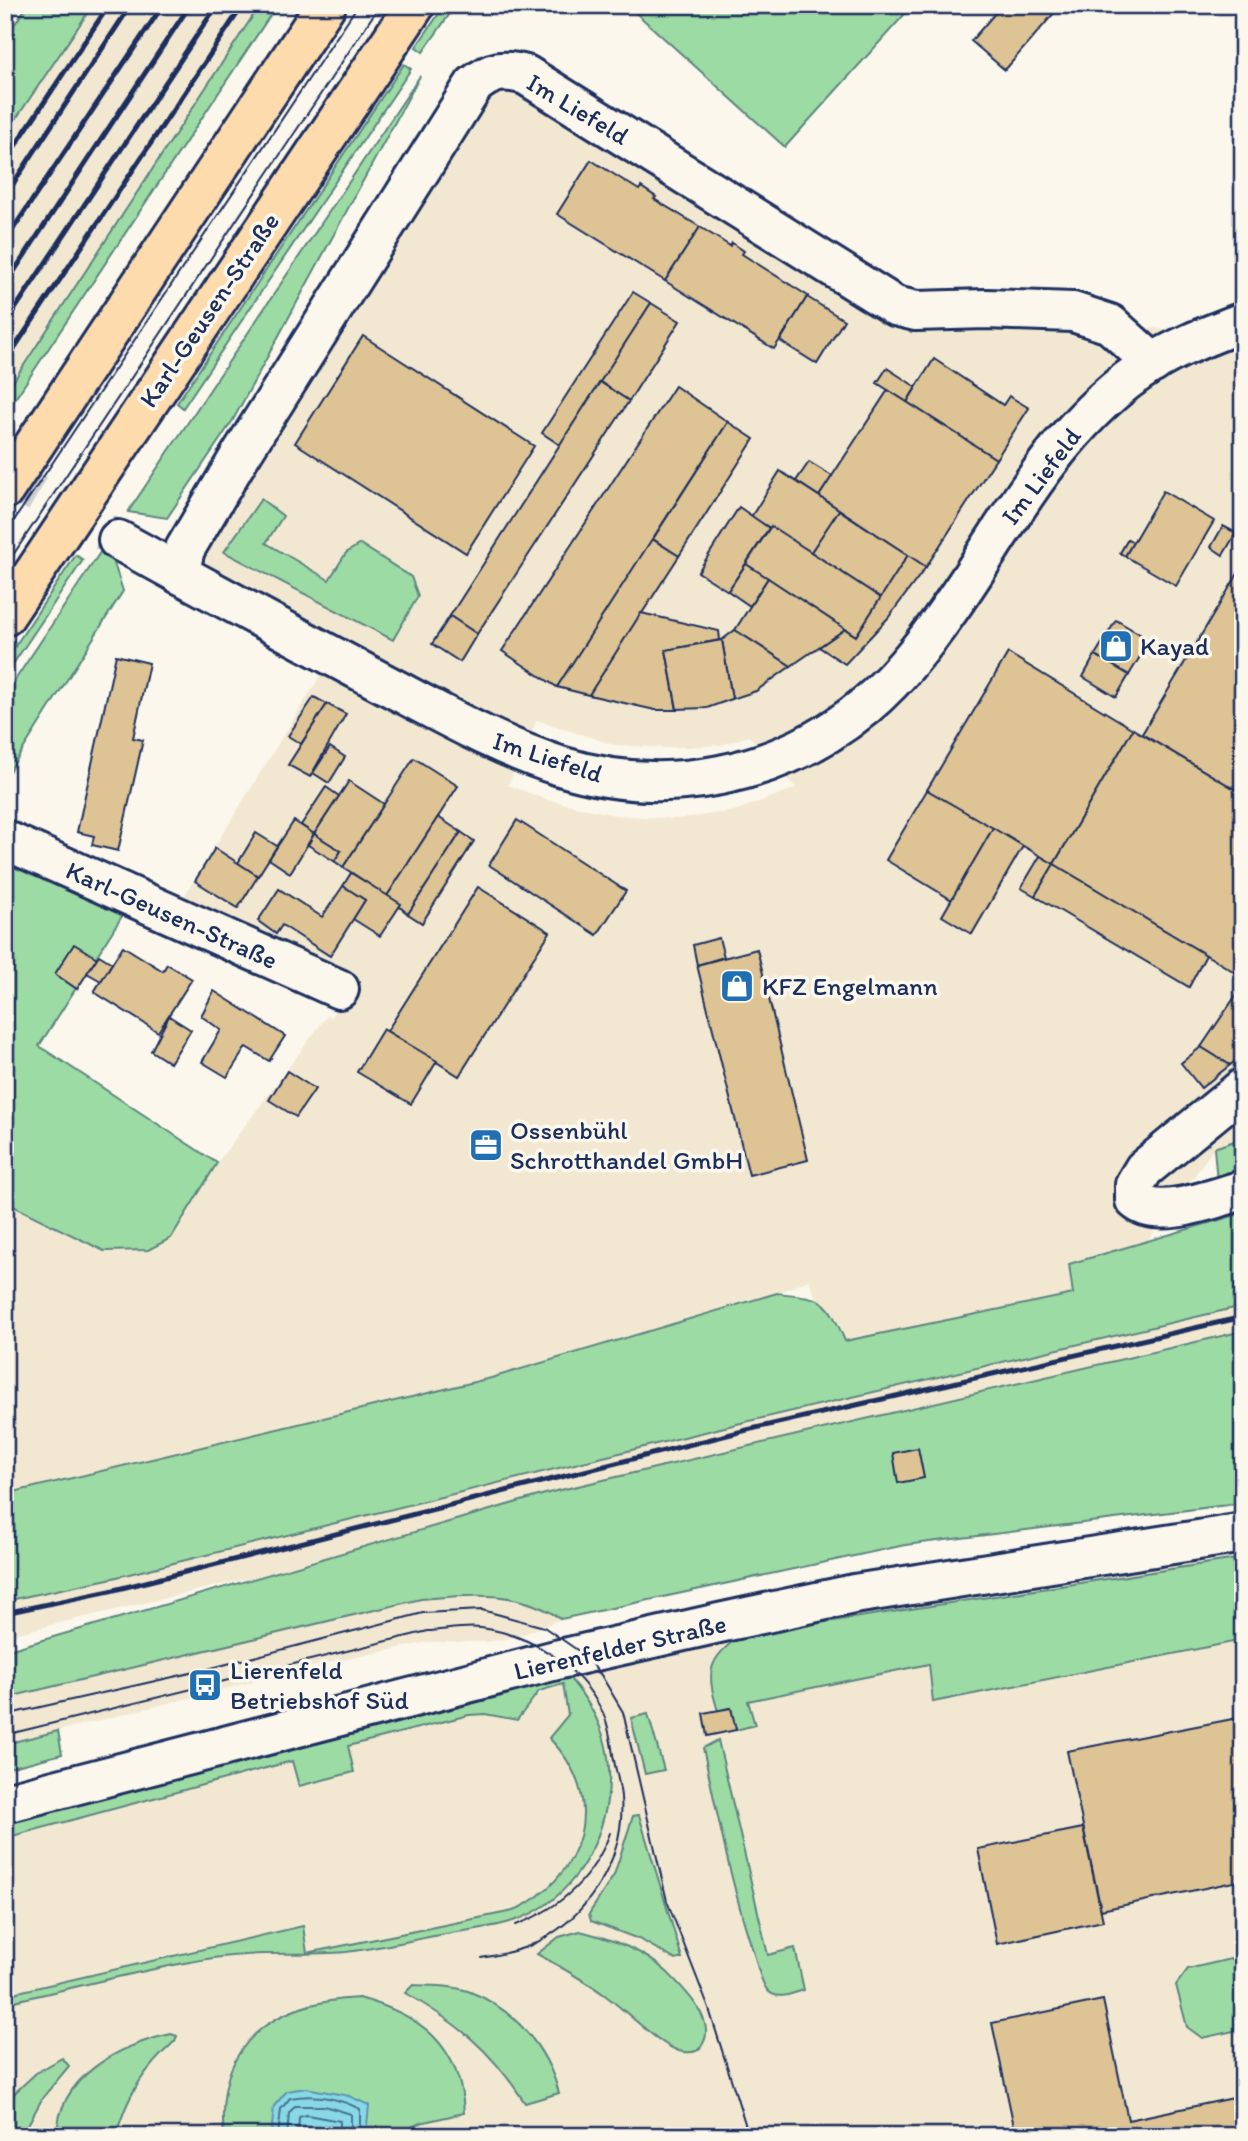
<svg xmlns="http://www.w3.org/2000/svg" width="1248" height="2141" font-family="Itim,sans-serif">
<rect width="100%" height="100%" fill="#fbf7ec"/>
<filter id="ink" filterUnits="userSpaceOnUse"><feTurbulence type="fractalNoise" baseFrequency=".0143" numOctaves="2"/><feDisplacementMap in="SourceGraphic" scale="14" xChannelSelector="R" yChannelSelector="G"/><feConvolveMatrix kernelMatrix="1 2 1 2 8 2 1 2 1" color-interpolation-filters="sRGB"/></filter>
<g filter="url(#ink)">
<g fill="#f2e8d2" fill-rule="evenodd">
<polygon points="28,5 273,5 5,397 5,38"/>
<path d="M505,75L892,309L1070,320L1222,335L1243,328V1138L1214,1148L1147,1242L1156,1286L837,1356L809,1280L777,1293L491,1378L5,1494V1034L37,1047L217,1163L327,1016L331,1017L350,985L192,921L183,898L323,671L186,573L466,108ZM537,720L614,745L666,748L721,745L749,736L796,788L734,811L676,819L615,815L548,800L508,785Z"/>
<polygon points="1243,1278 1243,1358 954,1412 5,1636 5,1554"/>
<polygon points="1243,1552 1243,2136 5,2136 5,1813 734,1634 1129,1562"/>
<polygon points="483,1594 544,1607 561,1619 516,1637 487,1642 429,1642 333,1662 5,1744 5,1698 421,1599"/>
</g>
<g fill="#9ddba4" stroke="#5c8581" stroke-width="2">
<polygon points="28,5 93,5 5,135 5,38"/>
<polygon points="260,5 277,5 5,414 5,394"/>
<polygon points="445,5 456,5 423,52 416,47"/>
<polygon points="627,5 913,5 785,147"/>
<polygon points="404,64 411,69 183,408 177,403"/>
<polygon points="420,76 233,420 167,518 128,512"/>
<polygon points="261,499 283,516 266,543 329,580 346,553 360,544 411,577 418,596 393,640 224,552"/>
<polygon points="107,542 123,591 5,778 5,695"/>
<polygon points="76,555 83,560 5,676 5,661"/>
<polygon points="5,848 126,910 39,1046 217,1163 171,1238 148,1250 104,1251 5,1202"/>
<polygon points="1243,1138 1243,1177 1217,1182 1214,1148"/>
<path d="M1243,1213V1306L745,1422L113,1578L5,1601V1494L491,1378L777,1293C825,1298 826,1297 845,1341L1073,1294L1069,1264Z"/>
<path d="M1243,1331V1503L905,1545L561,1619C518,1589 470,1595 421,1599L5,1698V1651L552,1492Z"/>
<path d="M1243,1558V1640L933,1702L929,1664L748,1701L755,1725L736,1730L731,1708L718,1711C706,1673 707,1658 742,1635Z"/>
<path d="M564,1672C600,1711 617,1754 606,1807C596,1857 564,1905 513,1921C492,1928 467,1930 445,1934C412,1940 379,1948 346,1952C302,1956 256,1951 213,1958C143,1969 74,1988 5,2003V1995L303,1926L307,1953L513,1911C585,1877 609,1798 549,1738L568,1715L563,1684L539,1691L517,1720L485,1714L469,1715L348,1746L354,1772L299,1786L292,1761L5,1838V1821Z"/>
<polygon points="648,1714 664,1770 645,1774 631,1718"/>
<polygon points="58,1731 62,1754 5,1769 5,1744"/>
<path d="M718,1740L768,1955L795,1948L804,1990C793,1993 778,2001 768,1991C760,1982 757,1963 753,1951C731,1885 718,1816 703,1748Z"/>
<polygon points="639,1815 682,1958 676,1960 641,1940 591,1921 589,1914 614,1875 633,1816"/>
<path d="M580,1931C611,1939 643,1950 667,1972C683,1988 722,2025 699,2049C695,2053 685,2053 679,2051C658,2044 625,2010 606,1996C584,1980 561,1967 537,1954L559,1937Z"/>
<polygon points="1239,1957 1243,1959 1243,2029 1202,2038 1187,2027 1176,1985 1188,1969"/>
<path d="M413,1985C431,1986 451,1985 468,1991C514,2008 547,2048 559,2093L525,2103C491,2050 459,2024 405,1993Z"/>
<path d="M359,1998C420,2014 461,2045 464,2113L420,2123L393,2136H224C214,2043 273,2002 359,1998Z"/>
<path d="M171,2034L177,2036L175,2041C144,2069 127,2095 116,2136H57C58,2076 120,2045 171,2034Z"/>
<polygon points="62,2058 69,2066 43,2097 22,2136 5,2136 5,2102 36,2073"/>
</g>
<polygon fill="#88d8e5" stroke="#5c94af" stroke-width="2" points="306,2088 349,2096 369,2105 366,2136 271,2136 274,2106 287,2091"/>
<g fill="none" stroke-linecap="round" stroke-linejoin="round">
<g stroke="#477394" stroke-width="2">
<path d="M278,2136L281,2109L290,2098C314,2094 339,2098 360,2109V2136"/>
<polyline points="287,2136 289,2113 295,2106 324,2106 351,2114 351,2136"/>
<polyline points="298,2136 299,2117 307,2115 340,2121 340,2136"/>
</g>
</g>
<g fill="#dec494" stroke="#1b2f5e" stroke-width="2">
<polygon points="1002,5 1061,5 1005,70 971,41"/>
<polygon points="591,160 639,190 641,187 656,197 654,199 700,227 665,281 557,214"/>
<polygon points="700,227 730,246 732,243 744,251 742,254 808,296 774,349 665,281"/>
<polygon points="633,292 651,303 560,445 542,433"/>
<polygon points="807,297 844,320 817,364 780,341"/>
<polygon points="651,303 680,321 629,401 600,382"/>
<polygon points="363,336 534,446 466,553 295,443"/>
<polygon points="934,359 1003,405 1009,396 1029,408 996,459 907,402"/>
<polygon points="887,368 916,387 907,402 877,383"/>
<polygon points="600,382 629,401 477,634 450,616"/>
<polygon points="675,386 728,422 557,687 502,651"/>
<polygon points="888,390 996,459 926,567 819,496"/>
<polygon points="728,422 754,439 679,556 653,539"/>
<polygon points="809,462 832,476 819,496 796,481"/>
<polygon points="780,471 840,510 811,552 751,517"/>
<polygon points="1163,491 1214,521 1176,586 1125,556"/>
<polygon points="739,507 769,528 728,591 698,572"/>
<polygon points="839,510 908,555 881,598 811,552"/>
<polygon points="771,526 881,598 856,636 746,564"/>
<polygon points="1223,526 1236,533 1223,555 1211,547"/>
<polygon points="652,539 679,556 589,695 557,687"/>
<polygon points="1128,539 1133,542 1125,556 1120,553"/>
<polygon points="908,555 926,567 888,618 845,664 819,647 845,629 856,636"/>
<polygon points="746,564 768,578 750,606 728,591"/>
<polygon points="1243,565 1243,794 1142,734"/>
<polygon points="768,578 845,629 791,666 735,630"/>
<polygon points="641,613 719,631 720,640 666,650 677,710 655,710 589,695"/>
<polygon points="450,616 477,634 460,662 432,644"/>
<polygon points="1116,620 1150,640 1129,675 1095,655"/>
<polygon points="735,630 791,666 756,691 732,699 722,640"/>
<polygon points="722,640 732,699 707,708 677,709 666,650"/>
<polygon points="1008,653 1133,729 1054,864 927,790"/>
<polygon points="116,655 149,663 133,738 143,740 118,851 92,845 94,836 77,832"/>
<polygon points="1095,655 1129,675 1116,697 1083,677"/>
<polygon points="314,697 327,704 301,744 288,736"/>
<polygon points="327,704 346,714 310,777 288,765"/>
<polygon points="1133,729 1243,794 1243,977 1054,864"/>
<polygon points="330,747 345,757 329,783 313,773"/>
<polygon points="414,758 458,786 387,896 343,867"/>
<polygon points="349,781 384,804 343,867 334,861 341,851 314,834"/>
<polygon points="326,787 339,796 314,834 301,825"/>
<polygon points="927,790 993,828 952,900 886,860"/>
<polygon points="438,817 461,832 408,914 387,896"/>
<polygon points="517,820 626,891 597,935 489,865"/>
<polygon points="294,821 314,834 290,873 269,859"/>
<polygon points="993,828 1023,846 972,934 942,916"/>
<polygon points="461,832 474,841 422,923 408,914"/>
<polygon points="256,833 277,846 258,876 238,863"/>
<polygon points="314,834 341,851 334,861 308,845"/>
<polygon points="215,848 258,876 238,908 195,881"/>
<polygon points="1040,856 1054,864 1035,896 1021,888"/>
<polygon points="1054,864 1206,955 1189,987 1035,896"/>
<polygon points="351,873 401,904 380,936 353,919 365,900 343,886"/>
<polygon points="343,886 365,900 330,956 282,925 276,934 258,921 279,889 322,917"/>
<polygon points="478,887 550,932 459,1076 387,1031"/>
<polygon points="5,914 12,917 5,931"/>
<polygon points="719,938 724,957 697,965 693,945"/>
<polygon points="74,944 97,958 77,989 55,974"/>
<polygon points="123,946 163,971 167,964 192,979 158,1032 94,992"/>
<polygon points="757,949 808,1160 749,1175 697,965"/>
<polygon points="99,955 112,963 101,981 87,973"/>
<polygon points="1243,985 1243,1055 1230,1065 1201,1047"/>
<polygon points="214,991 285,1036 269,1061 246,1047 227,1077 202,1062 221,1030 201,1016"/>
<polygon points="169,1016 191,1030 170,1063 151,1051"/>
<polygon points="383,1029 437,1061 411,1104 357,1072"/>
<polygon points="1201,1047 1230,1065 1201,1088 1181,1063"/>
<polygon points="287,1071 315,1089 296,1117 269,1100"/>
<polygon points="918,1448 924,1478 898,1483 893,1453"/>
<polygon points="731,1708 736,1730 707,1736 703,1713"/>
<polygon points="1243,1717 1243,1880 1101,1910 1067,1751"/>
<polygon points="1083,1828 1103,1921 997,1944 978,1849"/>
<polygon points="1103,2000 1128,2120 1243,2096 1243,2136 1016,2136 992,2023"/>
</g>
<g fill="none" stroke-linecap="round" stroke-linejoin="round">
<polyline stroke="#cecfd0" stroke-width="38" stroke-dasharray="38 19" stroke-linecap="butt" points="5,475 118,540"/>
<g stroke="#1b2f5e" stroke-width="44">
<g id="minor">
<path d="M118,540C207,589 296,637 385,684C442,714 498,746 560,766C665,799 779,777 864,707C903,675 937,628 965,586C1019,505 1065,419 1149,365C1177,347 1212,334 1243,322"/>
<path d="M179,574L185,549L240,456L474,85C492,70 504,69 526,75L895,306L916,311L986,309L1073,312L1110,324L1153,363"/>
<polyline points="5,840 339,989"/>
<path d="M1243,1088L1144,1169L1135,1184V1200C1158,1221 1214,1198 1243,1190"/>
<polyline points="5,1803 560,1659 719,1623 854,1594 1243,1533"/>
</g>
</g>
<g stroke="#1b2f5e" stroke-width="44">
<g id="major">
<polyline points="5,489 326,5"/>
<polyline points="5,616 415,5"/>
</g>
</g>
<use href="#minor" stroke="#fbf7ec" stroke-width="38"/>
<use href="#major" stroke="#fedbac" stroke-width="38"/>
<g stroke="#1b2f5e" stroke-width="2">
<polyline points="5,534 358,5"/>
<polyline points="5,567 380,5"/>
<polyline points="5,1715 204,1670 423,1613 482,1610 544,1627 583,1654 601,1675 623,1712 667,1901 709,2009 749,2136"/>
<path d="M5,1735L428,1631C445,1630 465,1626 481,1628C533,1635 580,1666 603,1713C610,1727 611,1745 614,1760C616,1772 620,1785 621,1797C626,1860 586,1921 529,1946C514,1952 497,1955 482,1958"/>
<path d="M516,1925C560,1908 593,1879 610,1833"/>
</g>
<g stroke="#1b2f5e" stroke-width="5">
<polyline points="5,161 109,5"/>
<polyline points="5,196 131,5"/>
<polyline points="5,241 163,5"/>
<polyline points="5,285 190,5"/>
<polyline points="5,324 217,5"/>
<polyline points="5,362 243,5"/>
<polyline points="5,1613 110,1591 747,1430 1243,1317"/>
</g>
</g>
</g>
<defs>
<g id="shop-square" transform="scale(1.75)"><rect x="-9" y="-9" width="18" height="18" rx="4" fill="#1f6fb2" stroke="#fbf7ec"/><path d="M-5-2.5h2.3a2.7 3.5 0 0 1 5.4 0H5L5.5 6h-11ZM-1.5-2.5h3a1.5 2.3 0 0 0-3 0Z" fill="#fff"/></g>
<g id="office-square" transform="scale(1.75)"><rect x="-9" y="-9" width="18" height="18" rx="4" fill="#1f6fb2" stroke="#fbf7ec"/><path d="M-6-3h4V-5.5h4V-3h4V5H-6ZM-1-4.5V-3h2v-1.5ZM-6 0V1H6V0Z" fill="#fff"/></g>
<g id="bus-square" transform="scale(1.75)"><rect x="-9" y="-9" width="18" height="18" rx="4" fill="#1f6fb2" stroke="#fbf7ec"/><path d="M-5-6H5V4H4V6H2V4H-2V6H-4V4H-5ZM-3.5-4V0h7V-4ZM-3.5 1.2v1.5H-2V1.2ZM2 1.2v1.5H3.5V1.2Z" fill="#fff"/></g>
</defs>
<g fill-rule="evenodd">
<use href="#shop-square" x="1116" y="646"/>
<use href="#shop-square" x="737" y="986"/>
<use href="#office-square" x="486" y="1145"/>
<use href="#bus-square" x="205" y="1685"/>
</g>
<g text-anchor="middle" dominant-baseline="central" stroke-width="7" stroke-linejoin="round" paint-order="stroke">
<g font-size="26" fill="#1b2f5e" stroke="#fbf7ec">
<text transform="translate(578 109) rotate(31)">Im Liefeld</text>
<text transform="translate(209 310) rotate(-56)">Karl-Geusen-Straße</text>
<text transform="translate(1041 476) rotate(-53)">Im Liefeld</text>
<text transform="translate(548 757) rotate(18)">Im Liefeld</text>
<text transform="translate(172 915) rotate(24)">Karl-Geusen-Straße</text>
<text transform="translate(620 1647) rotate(-13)">Lierenfelder Straße</text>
</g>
<g font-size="26" fill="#1b2f5e" stroke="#fbf7ec" text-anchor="start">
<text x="1140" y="646">Kayad</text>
<text x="762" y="986">KFZ Engelmann</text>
<text x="510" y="1130">Ossenbühl<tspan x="510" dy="30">Schrotthandel GmbH</tspan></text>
<text x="230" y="1670">Lierenfeld<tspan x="230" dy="30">Betriebshof Süd</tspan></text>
</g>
</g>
<rect width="1248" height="2141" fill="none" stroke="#fbf7ec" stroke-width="28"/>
<rect x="14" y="14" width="1220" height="2113" fill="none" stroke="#1b2f5e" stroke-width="2.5" filter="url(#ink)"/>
</svg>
